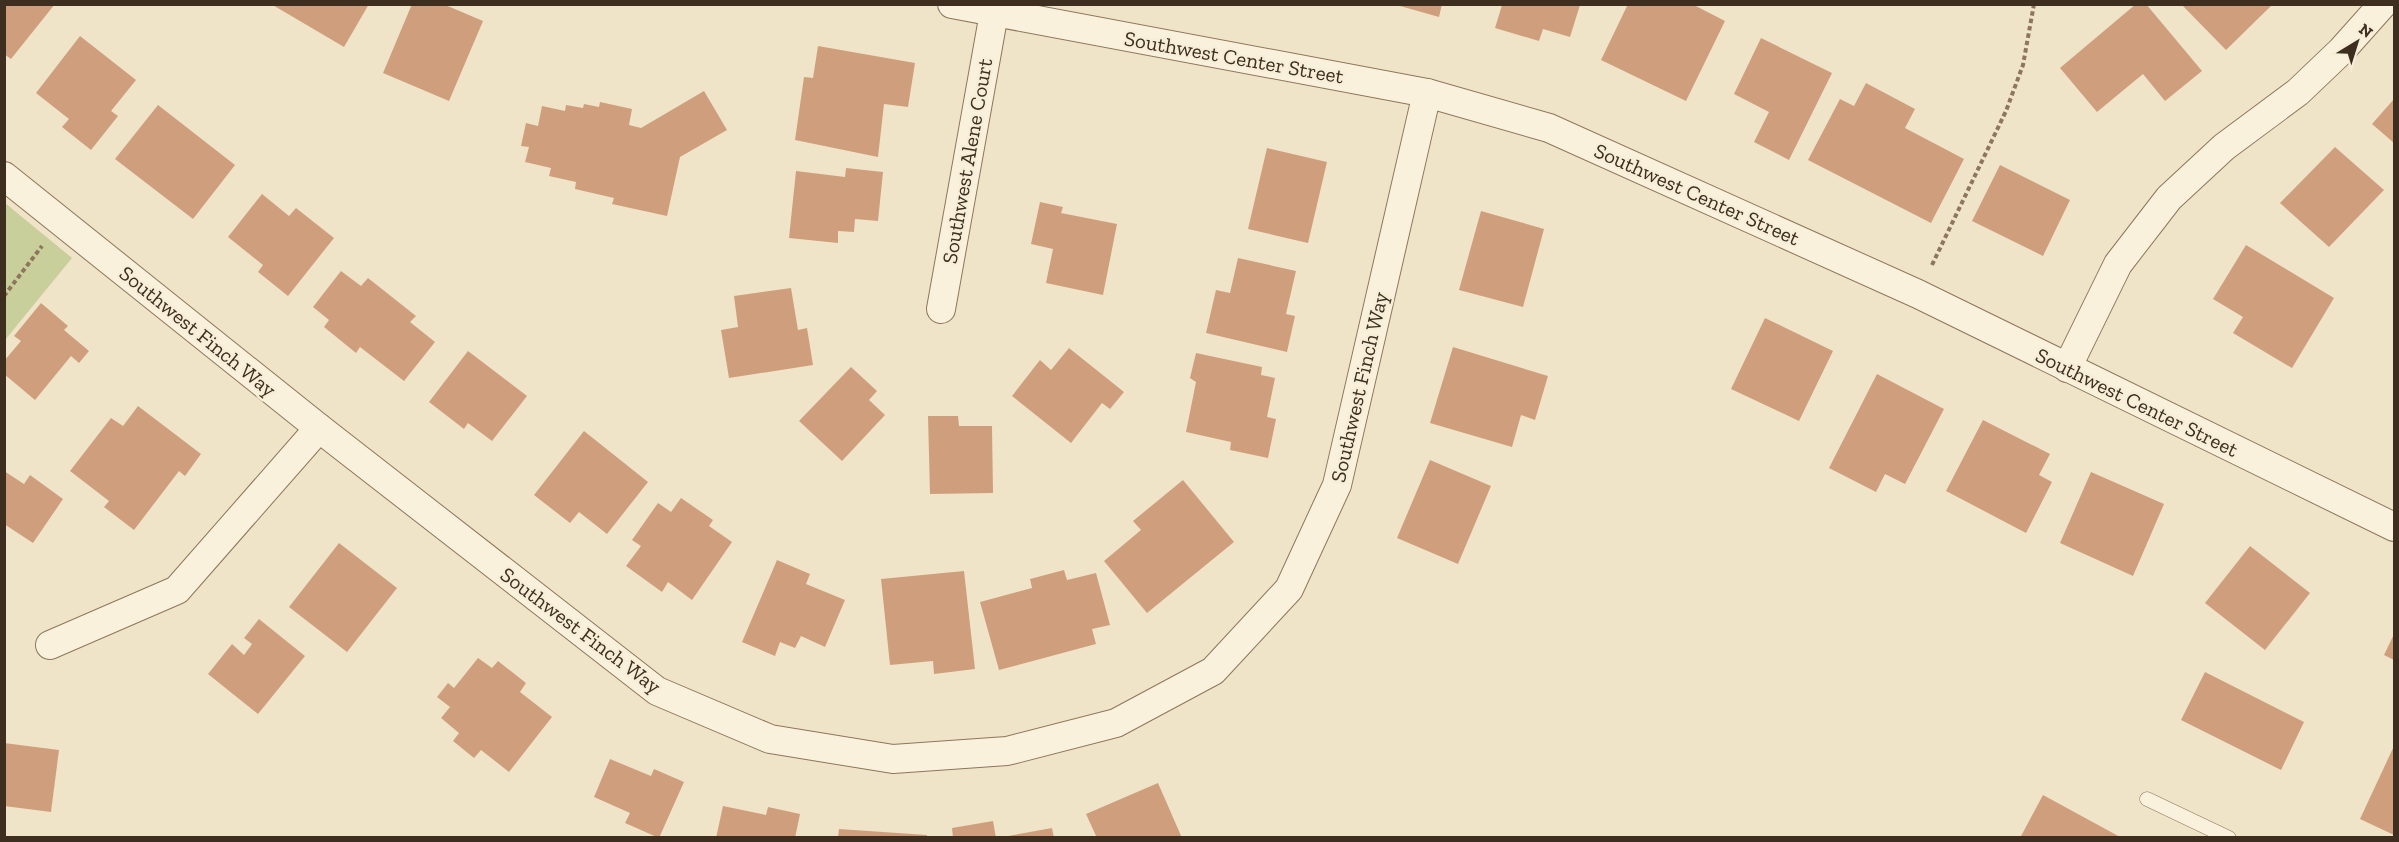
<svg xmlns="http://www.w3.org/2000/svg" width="2399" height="842" font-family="'Zilla Slab',serif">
<rect width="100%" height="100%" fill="#f0e4c8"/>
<polygon fill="#c9cf9b" points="5,203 72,258 5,340"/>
<g fill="#cf9f7d">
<polygon points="4,4 55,4 11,59 4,54"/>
<polygon points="271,4 369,4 344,47"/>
<polygon points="412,4 443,4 483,21 449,101 383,73"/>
<polygon points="1393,4 1442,4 1439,17"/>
<polygon points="1628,4 1692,4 1725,21 1686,101 1601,60"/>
<polygon points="2136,4 2146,4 2202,71 2165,101 2143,74 2097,112 2060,68"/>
<polygon points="2181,4 2273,4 2226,50"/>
<polygon points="1502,5 1580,5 1570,37 1543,29 1539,41 1495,28"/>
<polygon points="80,36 136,80 111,111 118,116 91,150 62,127 69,119 36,93"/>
<polygon points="1761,38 1832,73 1789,160 1754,142 1769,112 1734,94"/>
<polygon points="818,46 915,63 908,107 884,104 878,157 795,140 804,77 813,78"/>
<polygon points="1866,83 1915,109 1905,128 1964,159 1931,223 1808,160 1840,99 1854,106"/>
<polygon points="704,91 727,130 680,157 667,216 612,204 614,198 575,189 576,182 549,176 551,168 525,162 529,147 521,146 526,123 538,126 542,106 565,111 566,105 583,108 584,104 599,107 600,102 632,109 629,125 641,128"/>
<polygon points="2394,99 2394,143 2372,124"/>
<polygon points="158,105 235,165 193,219 115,159"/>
<polygon points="2335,147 2384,190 2329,247 2280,203"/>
<polygon points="1267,148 1327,162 1308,243 1248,229"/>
<polygon points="2000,165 2070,200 2043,256 1972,221"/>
<polygon points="846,168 883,172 878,221 855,219 854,232 838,231 838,243 789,238 796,171 845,177"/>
<polygon points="262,194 289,216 296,208 334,238 288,296 258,272 263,265 228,237"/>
<polygon points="1040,202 1063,207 1061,213 1117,224 1103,295 1046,283 1053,249 1031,244"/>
<polygon points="1481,211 1544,229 1523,307 1459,290"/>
<polygon points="2246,245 2334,298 2292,368 2233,333 2243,317 2213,299"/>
<polygon points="1238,258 1296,271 1286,314 1295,316 1287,352 1206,333 1216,290 1230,293"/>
<polygon points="341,271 361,286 368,278 416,316 410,322 435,342 404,381 360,347 356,353 324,327 329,320 313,307"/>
<polygon points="791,288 798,330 807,328 813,365 729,378 721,330 738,327 734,296"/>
<polygon points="41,303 68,326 64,330 89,351 79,363 71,356 35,400 4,374 4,361 21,341 14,336"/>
<polygon points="1765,318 1833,351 1799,421 1731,389"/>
<polygon points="1453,347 1548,376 1535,420 1521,415 1512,447 1430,423"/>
<polygon points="1069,348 1124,392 1110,409 1102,403 1071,443 1012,396 1040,360 1051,370"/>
<polygon points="468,351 527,396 492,441 468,423 464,429 429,402"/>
<polygon points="1196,353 1262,367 1261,375 1275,378 1267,417 1276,419 1268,458 1230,450 1231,442 1186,432 1196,382 1190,378"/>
<polygon points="851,367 877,391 869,400 885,415 842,461 799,421"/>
<polygon points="1877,374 1944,409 1905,484 1885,474 1876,492 1829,468"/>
<polygon points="138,406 201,454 185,476 179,471 134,530 104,507 109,501 70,471 111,418 123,426"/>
<polygon points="928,416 958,416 959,426 992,426 993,493 930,494"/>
<polygon points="1983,420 2050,454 2039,475 2052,482 2026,533 1946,491"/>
<polygon points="584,431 648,482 607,534 579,512 570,523 534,495"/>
<polygon points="1430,460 1491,486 1458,564 1397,538"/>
<polygon points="4,471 24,484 30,475 63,499 33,543 4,524"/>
<polygon points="2091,472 2164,504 2133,576 2060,543"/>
<polygon points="1183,480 1234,542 1147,613 1104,561 1141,530 1133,521"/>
<polygon points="681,498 713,520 709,526 732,542 692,600 668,582 662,592 626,566 641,546 632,540 658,503 671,512"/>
<polygon points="339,543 397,588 347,652 289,607"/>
<polygon points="2250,546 2310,593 2265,650 2205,603"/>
<polygon points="777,560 810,574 806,584 845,600 825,647 801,636 795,648 780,642 775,656 742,642"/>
<polygon points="1064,570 1067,580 1096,573 1110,625 1092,629 1096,644 999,670 980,602 1032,588 1030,579"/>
<polygon points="964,571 975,669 934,674 933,661 890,665 881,579"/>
<polygon points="259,619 305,656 258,714 208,674 232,644 244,655 252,644 244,638"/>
<polygon points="2394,634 2394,660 2384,655"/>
<polygon points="478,658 492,668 498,661 526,683 520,692 552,717 509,772 481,750 474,758 453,741 459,733 441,718 450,707 437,697 448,683 454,688"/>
<polygon points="2205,672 2304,722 2281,770 2181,720"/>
<polygon points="4,743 59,750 51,812 4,806"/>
<polygon points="2394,746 2394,835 2360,819"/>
<polygon points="610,759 651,776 654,769 684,782 659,838 625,823 630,813 594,797"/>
<polygon points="1158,783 1182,838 1097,838 1086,814"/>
<polygon points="2043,795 2122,838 2020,838"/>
<polygon points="723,806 766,815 768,807 800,814 795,838 716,838"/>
<polygon points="993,821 996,838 953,838 952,828"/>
<polygon points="1052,828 1054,838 1008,838 1008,836"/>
<polygon points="839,829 927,835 927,838 838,838"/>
</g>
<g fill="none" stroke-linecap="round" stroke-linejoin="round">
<g stroke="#8d765c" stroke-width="15">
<polyline id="lane" points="2147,799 2229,838"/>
</g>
<g stroke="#8d765c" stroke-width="30">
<g id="street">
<polyline points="952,4 1427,93 1549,128 1918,294 2394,527"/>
<polyline points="4,176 319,428 657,691 770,739 893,759 1007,751 1116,723 1213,671 1289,589 1337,485 1427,93"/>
<polyline points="941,309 994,13"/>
<polyline points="2067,368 2118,264 2169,198 2224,147 2298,92 2341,51 2383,4"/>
<polyline points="50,645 177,590 319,428"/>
</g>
</g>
<g stroke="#8d765c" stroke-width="4" stroke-dasharray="4.5 3" stroke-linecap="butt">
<polyline points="1932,265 2006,111 2023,65 2034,4"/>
<polyline points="4,296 42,246"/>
</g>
<use href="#lane" stroke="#faf1dc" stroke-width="14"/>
<use href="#street" stroke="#faf1dc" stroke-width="28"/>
</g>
<g text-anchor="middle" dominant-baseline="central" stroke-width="5" stroke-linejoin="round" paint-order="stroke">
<g font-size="21" fill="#3d2e20" stroke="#f7eed8">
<text transform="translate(1234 57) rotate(10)">Southwest Center Street</text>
<text transform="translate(967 161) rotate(-80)">Southwest Alene Court</text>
<text transform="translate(1697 194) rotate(24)">Southwest Center Street</text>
<text transform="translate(198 331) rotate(39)">Southwest Finch Way</text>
<text transform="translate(1359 387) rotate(-77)">Southwest Finch Way</text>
<text transform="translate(2137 402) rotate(26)">Southwest Center Street</text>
<text transform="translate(581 630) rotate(37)">Southwest Finch Way</text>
</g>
</g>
<rect width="2399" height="842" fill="none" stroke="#3d2e20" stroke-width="12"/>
<g transform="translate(2357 42) rotate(38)" stroke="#f7eed8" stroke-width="4.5" paint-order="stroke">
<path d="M0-4.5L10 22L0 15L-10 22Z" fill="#3d2e20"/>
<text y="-9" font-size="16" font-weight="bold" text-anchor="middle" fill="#3d2e20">N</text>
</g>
</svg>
